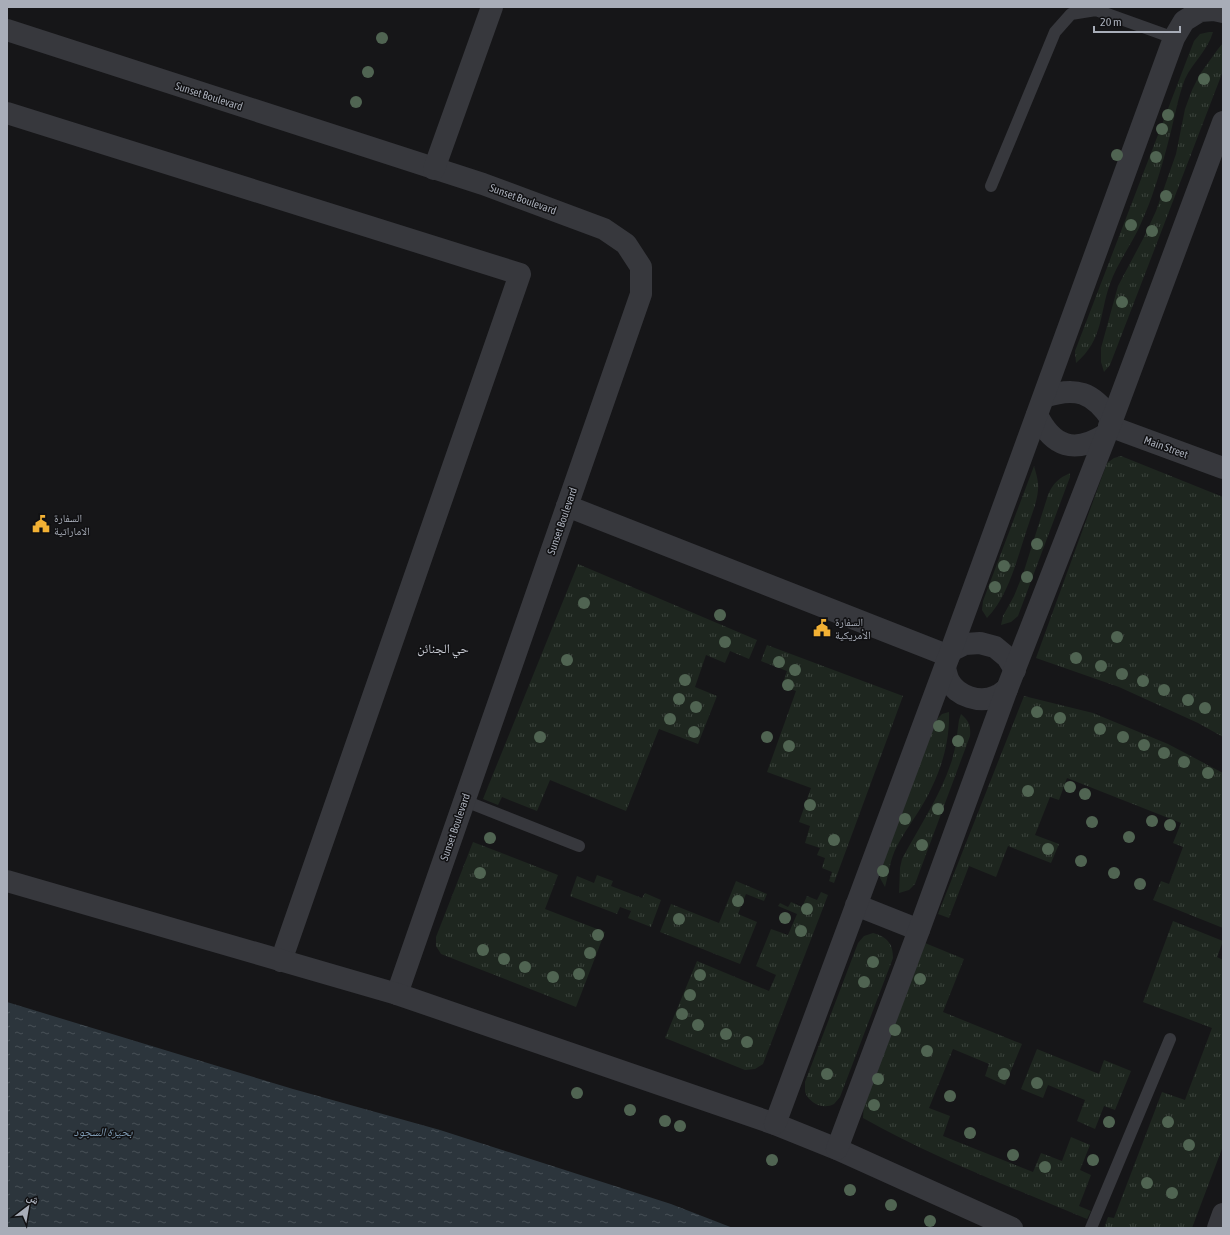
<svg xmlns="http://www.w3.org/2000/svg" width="1230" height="1235" font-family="'Asap Condensed','Noto Naskh Arabic',sans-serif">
<defs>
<pattern id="grass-tufts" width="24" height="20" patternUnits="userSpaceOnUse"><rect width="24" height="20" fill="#1e261f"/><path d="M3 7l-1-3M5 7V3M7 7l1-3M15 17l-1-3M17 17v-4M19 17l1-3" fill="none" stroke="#3c433d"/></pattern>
<pattern id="water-ripples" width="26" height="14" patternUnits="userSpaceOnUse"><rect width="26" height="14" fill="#2c353c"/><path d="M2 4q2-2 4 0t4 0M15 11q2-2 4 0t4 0" fill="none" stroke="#485056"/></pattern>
</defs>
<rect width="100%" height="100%" fill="#161618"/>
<g fill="url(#grass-tufts)">
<path d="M1209,32H1213C1208,50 1193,62 1185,79C1178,97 1175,116 1170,135C1165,155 1159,176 1152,196C1148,207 1143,219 1138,230C1129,248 1117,264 1110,284C1099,314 1104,339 1076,363L1075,351L1194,41L1200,34Z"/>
<polygon points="1223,43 1223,71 1110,365 1104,372 1101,362 1101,348 1118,286 1144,237 1156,211 1176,154 1185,109 1192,90 1200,74 1218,49"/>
<polygon points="1121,456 1223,497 1223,737 1198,723 1119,687 1036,658 1107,463 1114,458"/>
<path d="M1034,466C1036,473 1039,482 1038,490C1037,503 1031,516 1027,529C1017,559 1009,595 987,618L982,610L983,601Z"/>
<path d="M1070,473V477L1018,616L1011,622L1001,625L1003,616L1014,596L1023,574L1048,495C1053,483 1059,478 1070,473Z"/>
<polygon points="578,564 757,640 749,659 730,651 725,663 706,655 695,687 717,696 698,744 659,729 626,811 550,780 537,811 502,797 498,805 483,799"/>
<polygon points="767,645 903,696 834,883 829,881 832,872 822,868 825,858 817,855 820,848 805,843 810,826 799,822 811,788 767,772 796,691 782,686 787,671 761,661"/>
<polygon points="1024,696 1093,713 1168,744 1223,773 1223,928 1153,900 1161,881 1169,884 1183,847 1173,843 1181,823 1067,778 1059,800 1050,797 1035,835 1059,844 1051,863 1008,846 996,877 969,866 949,918 938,914"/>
<path d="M949,712C950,742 941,771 927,797C918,814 906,829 897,846C890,859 889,873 885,887L880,878V869L936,720L942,714Z"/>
<path d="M961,714C969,721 971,726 970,736L915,884L909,890L899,893L900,868L902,859C919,827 941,795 952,760C956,747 957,734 959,720Z"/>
<polygon points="473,842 558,875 545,909 605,932 576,1007 441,954 436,946 436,937"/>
<polygon points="597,875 613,881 611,886 642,898 645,893 661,900 651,927 628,918 631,911 620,907 617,914 570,896 577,876 594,883"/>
<polygon points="736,881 767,894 764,901 746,894 738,914 757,922 740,964 660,932 671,904 719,923"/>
<polygon points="821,892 828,895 763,1064 755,1069 745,1070 665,1038 697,961 769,991 776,975 756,966 771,929 788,935 797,914 778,906 780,903 788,907 791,902 802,907 807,896 817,900"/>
<polygon points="1173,921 1223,941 1217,957 1223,960 1223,1146 1192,1228 1104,1228 1108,1217 1114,1218 1162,1092 1185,1100 1212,1028 1143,1002"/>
<path d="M873,933C887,937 893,943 893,958L840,1097C838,1099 836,1102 834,1104C823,1110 809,1103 805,1092C805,1089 805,1085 805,1082L858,943L864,936Z"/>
<path d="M925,943L964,959L943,1012L1022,1044L1005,1085L985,1076L989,1064L953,1049L929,1108L950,1116L943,1136L1033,1172L1041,1153L1062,1161L1071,1137L1090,1145L1080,1170L1091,1175L1079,1206L1091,1211L1087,1219C1011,1187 934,1158 863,1118L864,1101Z"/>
<polygon points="1037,1049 1099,1074 1104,1060 1131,1071 1115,1110 1104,1106 1095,1129 1077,1121 1085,1100 1048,1085 1043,1098 1021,1089"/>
</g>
<polygon fill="url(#water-ripples)" points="7,1002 293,1089 440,1130 671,1204 733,1228 7,1228"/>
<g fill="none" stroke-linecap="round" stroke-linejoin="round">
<g stroke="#37383d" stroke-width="12">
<polyline points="991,186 1055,32 1071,14 1096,10 1174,38"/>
<polyline points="465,801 579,846"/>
<polyline points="1091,1228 1170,1039"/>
</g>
<g stroke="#37383d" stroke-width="22">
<polyline points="7,30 483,184 604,229 626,244 641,267 641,294 397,994"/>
<polyline points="7,113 520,274 281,961"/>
<polyline points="434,169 492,7"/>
<path d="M1044,397C1076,386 1093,392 1112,420"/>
<path d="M1037,415C1053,447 1074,454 1105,435"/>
<polyline points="1109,426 1223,468"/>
<polyline points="567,506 949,656"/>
<polyline points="951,651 965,644 980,643 995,647 1007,657 1015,670"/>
<path d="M945,668C946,672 947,677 949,681C957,696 980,704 996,696C1000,695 1003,691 1007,689"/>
<polyline points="7,881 397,994 775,1124 837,1149 1012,1228"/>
<polyline points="856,905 919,930"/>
<polyline points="775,1124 949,656 1174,38 1184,21 1200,11 1214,10 1223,12"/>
<polyline points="837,1149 919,930 1007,689 1112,420 1223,122"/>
<polyline points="1218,1228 1223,1214"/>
</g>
</g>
<g fill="#506452">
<circle cx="382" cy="38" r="6"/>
<circle cx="368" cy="72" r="6"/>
<circle cx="1204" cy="79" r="6"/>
<circle cx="356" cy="102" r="6"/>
<circle cx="1168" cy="115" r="6"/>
<circle cx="1162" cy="129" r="6"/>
<circle cx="1117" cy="155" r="6"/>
<circle cx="1156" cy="157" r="6"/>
<circle cx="1166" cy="196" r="6"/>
<circle cx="1131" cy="225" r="6"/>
<circle cx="1152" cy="231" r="6"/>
<circle cx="1122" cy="302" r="6"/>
<circle cx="1037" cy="544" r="6"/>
<circle cx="1004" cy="566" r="6"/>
<circle cx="1027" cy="577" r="6"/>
<circle cx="995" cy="587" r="6"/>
<circle cx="584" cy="603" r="6"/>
<circle cx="720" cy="615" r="6"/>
<circle cx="1117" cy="637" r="6"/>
<circle cx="725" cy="642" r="6"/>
<circle cx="1076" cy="658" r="6"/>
<circle cx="567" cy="660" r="6"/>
<circle cx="779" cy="662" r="6"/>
<circle cx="1101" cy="666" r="6"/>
<circle cx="795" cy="670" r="6"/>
<circle cx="1122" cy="674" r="6"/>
<circle cx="685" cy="680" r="6"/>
<circle cx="1143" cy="681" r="6"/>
<circle cx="788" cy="685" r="6"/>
<circle cx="1164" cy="690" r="6"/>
<circle cx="679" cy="699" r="6"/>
<circle cx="1188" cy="700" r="6"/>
<circle cx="696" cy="707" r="6"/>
<circle cx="1205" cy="708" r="6"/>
<circle cx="1037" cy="712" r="6"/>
<circle cx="1060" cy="718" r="6"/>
<circle cx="670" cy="719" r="6"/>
<circle cx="939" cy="726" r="6"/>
<circle cx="1100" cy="729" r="6"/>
<circle cx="694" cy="732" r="6"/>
<circle cx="540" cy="737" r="6"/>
<circle cx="767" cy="737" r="6"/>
<circle cx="1123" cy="737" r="6"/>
<circle cx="958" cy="741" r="6"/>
<circle cx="1144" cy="745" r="6"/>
<circle cx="789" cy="746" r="6"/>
<circle cx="1164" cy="753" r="6"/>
<circle cx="1184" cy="762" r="6"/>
<circle cx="1208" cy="773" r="6"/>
<circle cx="1070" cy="787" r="6"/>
<circle cx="1028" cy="791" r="6"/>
<circle cx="1085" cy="794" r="6"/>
<circle cx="810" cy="805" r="6"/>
<circle cx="938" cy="809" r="6"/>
<circle cx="905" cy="819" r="6"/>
<circle cx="1152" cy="821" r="6"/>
<circle cx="1092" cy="822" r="6"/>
<circle cx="1170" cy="825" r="6"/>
<circle cx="1129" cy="837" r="6"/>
<circle cx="490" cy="838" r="6"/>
<circle cx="834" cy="840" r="6"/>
<circle cx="922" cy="845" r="6"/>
<circle cx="1048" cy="849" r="6"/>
<circle cx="1081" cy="861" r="6"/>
<circle cx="883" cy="871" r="6"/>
<circle cx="480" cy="873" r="6"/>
<circle cx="1114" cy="873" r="6"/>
<circle cx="1140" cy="884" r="6"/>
<circle cx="738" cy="901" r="6"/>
<circle cx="807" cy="909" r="6"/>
<circle cx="785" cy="918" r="6"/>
<circle cx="679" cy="919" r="6"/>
<circle cx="801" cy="931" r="6"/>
<circle cx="598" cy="935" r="6"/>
<circle cx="483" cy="950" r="6"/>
<circle cx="590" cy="953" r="6"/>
<circle cx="504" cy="959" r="6"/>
<circle cx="873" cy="962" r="6"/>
<circle cx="525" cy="967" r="6"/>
<circle cx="579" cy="974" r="6"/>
<circle cx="700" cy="975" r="6"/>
<circle cx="553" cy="977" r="6"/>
<circle cx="920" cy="979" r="6"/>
<circle cx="864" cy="982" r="6"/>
<circle cx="690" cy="995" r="6"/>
<circle cx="682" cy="1014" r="6"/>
<circle cx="698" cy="1025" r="6"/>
<circle cx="895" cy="1030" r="6"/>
<circle cx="726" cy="1034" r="6"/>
<circle cx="747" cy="1042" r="6"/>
<circle cx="927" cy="1051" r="6"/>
<circle cx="827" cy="1074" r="6"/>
<circle cx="1004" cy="1074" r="6"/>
<circle cx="878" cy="1079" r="6"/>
<circle cx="1037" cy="1083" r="6"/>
<circle cx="577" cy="1093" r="6"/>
<circle cx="950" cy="1096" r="6"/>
<circle cx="874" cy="1105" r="6"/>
<circle cx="630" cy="1110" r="6"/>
<circle cx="665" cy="1121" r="6"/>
<circle cx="1109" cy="1122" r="6"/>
<circle cx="1168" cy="1122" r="6"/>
<circle cx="680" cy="1126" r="6"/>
<circle cx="970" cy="1133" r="6"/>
<circle cx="1189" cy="1145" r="6"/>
<circle cx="1013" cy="1155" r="6"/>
<circle cx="772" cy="1160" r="6"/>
<circle cx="1093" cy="1160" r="6"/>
<circle cx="1045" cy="1167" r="6"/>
<circle cx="1147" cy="1183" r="6"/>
<circle cx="850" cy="1190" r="6"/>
<circle cx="1172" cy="1193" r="6"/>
<circle cx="891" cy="1205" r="6"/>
<circle cx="930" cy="1221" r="6"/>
</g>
<defs>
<g id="civic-bare" transform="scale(1.38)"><path d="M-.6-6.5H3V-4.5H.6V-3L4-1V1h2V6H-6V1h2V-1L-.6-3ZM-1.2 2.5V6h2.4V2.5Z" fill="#f2b134" stroke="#111113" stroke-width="2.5" paint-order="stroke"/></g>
</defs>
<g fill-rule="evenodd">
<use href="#civic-bare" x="41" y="524"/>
<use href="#civic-bare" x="822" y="628"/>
</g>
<g text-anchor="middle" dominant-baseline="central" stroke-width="3" stroke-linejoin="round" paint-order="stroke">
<g font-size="11" fill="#a8adb8" stroke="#111113">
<text transform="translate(209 96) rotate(18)">Sunset Boulevard</text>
<text transform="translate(523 199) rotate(20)">Sunset Boulevard</text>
<text transform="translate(1166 447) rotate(20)">Main Street</text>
<text transform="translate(562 521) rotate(-71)">Sunset Boulevard</text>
<text transform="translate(455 827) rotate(-71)">Sunset Boulevard</text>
</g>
<g font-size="11" fill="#a8adb8" stroke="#111113" text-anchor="start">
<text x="54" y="518">السفارة<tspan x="54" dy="13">الاماراتية</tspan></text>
<text x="835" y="622">السفارة<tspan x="835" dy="13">الأمريكية</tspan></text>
</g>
<g font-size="12" font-style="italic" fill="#7f9bb3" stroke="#111113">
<text x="103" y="1132">بحيرة السجود</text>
</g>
<g font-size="13" fill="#c9ccd4" stroke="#111113">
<text x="443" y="648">حي الجنائن</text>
</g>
</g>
<rect width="1230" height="1235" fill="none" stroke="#a8adb8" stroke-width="16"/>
<g transform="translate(28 1207) rotate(31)" stroke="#111113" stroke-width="3" paint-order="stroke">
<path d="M0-3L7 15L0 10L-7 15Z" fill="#a8adb8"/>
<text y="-6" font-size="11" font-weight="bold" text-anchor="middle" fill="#a8adb8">ش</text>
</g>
<path d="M1094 26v6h86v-6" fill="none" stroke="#a8adb8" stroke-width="2"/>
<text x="1100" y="26" font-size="12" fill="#a8adb8" stroke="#111113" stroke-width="3" paint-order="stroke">20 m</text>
</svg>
